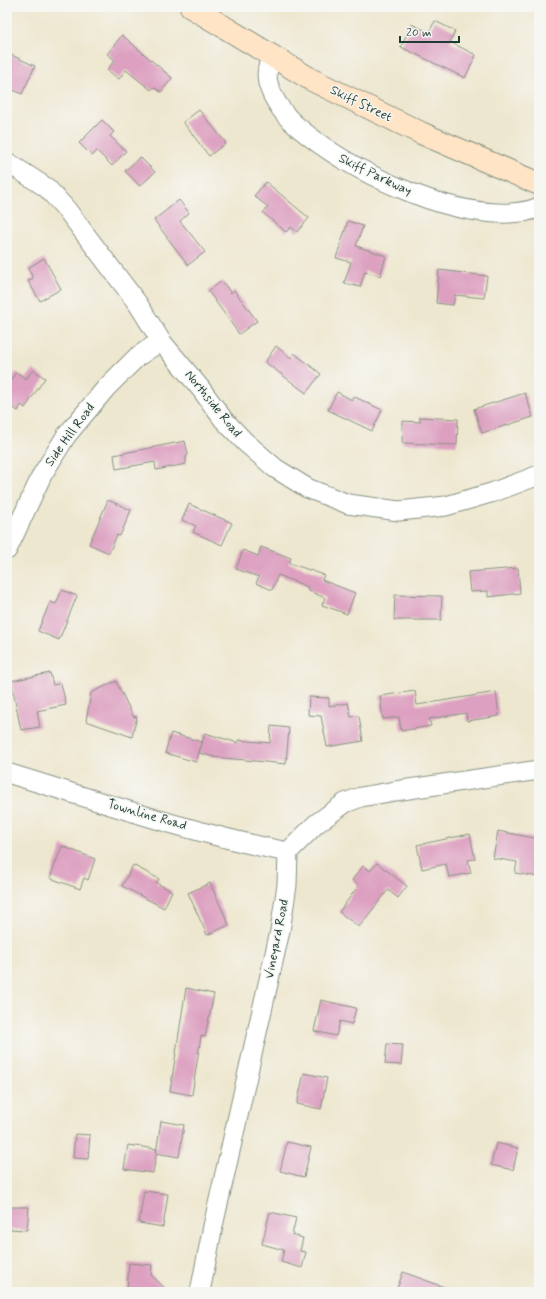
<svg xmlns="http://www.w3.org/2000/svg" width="546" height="1299" font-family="Mynerve,sans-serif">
<rect width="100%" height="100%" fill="#f6f6f2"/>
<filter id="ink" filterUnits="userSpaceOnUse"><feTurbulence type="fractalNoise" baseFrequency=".025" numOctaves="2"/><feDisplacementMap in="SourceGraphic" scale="8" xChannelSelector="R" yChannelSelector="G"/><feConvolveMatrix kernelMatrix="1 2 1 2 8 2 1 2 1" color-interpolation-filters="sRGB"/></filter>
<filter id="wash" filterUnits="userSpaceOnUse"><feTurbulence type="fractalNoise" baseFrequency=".012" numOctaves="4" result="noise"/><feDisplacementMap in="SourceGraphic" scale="16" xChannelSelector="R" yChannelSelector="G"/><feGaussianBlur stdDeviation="0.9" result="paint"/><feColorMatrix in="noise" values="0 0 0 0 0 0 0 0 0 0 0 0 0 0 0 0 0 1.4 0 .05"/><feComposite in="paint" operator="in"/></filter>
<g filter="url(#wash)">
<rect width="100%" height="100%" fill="#eee7cf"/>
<g id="blocks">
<g fill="#dda0c1">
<polygon points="435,21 455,31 450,42 476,55 465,78 401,47 411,24 429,32"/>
<polygon points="122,35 172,78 161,92 154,87 151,90 126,70 119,79 107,70 115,60 107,54"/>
<polygon points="7,53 35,66 22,94 7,87"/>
<polygon points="199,110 226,143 209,156 183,122"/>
<polygon points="102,120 114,132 110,136 126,151 112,166 97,151 92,156 79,143"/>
<polygon points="140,157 155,172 140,186 125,171"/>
<polygon points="266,182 309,218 297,232 291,227 286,232 263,213 268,207 254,196"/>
<polygon points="179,200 189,213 180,221 205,252 188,265 154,220"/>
<polygon points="348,221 363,226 356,246 386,256 380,276 365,271 360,287 344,283 351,262 336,258"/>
<polygon points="44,258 61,289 40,301 28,281 33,278 28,268"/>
<polygon points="439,270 487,276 484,298 455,295 453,305 436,303"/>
<polygon points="222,281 231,293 234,290 257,321 239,334 208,291"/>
<polygon points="276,346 291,358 294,353 321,374 306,393 265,362"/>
<polygon points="33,370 45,378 25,408 21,405 18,411 7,404 7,386 16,372 26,379"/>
<polygon points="337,392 352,400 353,396 382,410 372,431 328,410"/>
<polygon points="525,393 533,417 482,433 474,409"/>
<polygon points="420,417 458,419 457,445 402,443 403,421 420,422"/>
<polygon points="185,441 188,454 186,457 186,464 156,470 155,462 116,469 114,455"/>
<polygon points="108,500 131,510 120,536 117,535 109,553 89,544"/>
<polygon points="189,504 232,523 222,545 193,532 196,526 182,520"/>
<polygon points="261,547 291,558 289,563 324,575 322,580 355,593 347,614 322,605 325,598 307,590 308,587 278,575 272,590 256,583 259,577 236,569 243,550 258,556"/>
<polygon points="518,568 520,593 488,597 488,591 470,592 468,572"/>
<polygon points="62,590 77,596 59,640 38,631 50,602 56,604"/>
<polygon points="395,595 442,596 441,620 394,620"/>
<polygon points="50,673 53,685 61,683 66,705 37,711 40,727 21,730 11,681"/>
<polygon points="116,681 133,716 137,717 132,737 86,721 91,693"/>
<polygon points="415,691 417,705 496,692 499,716 467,721 466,713 429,719 431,726 401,731 399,717 383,719 380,696"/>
<polygon points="309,697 329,698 329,706 348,703 351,717 359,716 363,741 327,747 321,716 308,715"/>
<polygon points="271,726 289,728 286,764 214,757 199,753 205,733 238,743 238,740 270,743"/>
<polygon points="171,733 202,742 196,762 165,753"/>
<polygon points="498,831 539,839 539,877 515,873 517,862 493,858"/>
<polygon points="470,834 475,859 468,860 471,873 449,877 446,864 422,869 417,845"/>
<polygon points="62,846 95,859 88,880 84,878 80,889 50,878"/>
<polygon points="377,863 407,886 398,898 388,890 359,927 339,912 359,885 352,880 363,866 370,871"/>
<polygon points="133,865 159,879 156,883 172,891 164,908 122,886"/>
<polygon points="210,883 229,925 207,935 188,893"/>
<polygon points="186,988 214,994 205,1037 201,1036 192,1095 170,1091"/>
<polygon points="321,1000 356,1008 352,1024 340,1021 336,1036 314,1031"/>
<polygon points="387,1044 403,1045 401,1065 385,1064"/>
<polygon points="304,1073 327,1078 321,1109 297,1104"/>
<polygon points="161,1121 184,1125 179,1157 156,1153"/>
<polygon points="75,1134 90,1135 88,1159 73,1158"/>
<polygon points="287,1142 311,1147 304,1177 280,1171"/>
<polygon points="496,1143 518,1148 513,1170 491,1165"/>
<polygon points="128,1145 157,1149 153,1173 124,1169"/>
<polygon points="144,1191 168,1194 163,1227 139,1223"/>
<polygon points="7,1207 29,1207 27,1230 7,1229"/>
<polygon points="270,1212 296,1218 292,1235 303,1238 300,1251 306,1252 302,1268 281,1262 284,1250 262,1244"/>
<polygon points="129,1263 152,1265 151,1275 166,1289 150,1289 150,1292 127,1292"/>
<polygon points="403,1272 452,1290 451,1292 396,1292"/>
</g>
</g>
</g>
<g filter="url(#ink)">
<use href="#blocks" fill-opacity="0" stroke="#869282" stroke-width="1"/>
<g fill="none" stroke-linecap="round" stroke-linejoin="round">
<g stroke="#869282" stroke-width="21">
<g id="street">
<path d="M271,56C268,66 266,73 268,83C272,99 286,118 299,128C349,170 443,216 510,213C521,212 529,212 539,207"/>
<polyline points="7,162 47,188 67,210 138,304 161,341 201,389 223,419 245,442 275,468 307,488 348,504 399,511 446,506 494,492 539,475"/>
<polyline points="7,550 42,475 66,436 106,388 137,357 161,341"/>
<path d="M7,773C100,801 193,834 288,852"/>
<polyline points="200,1292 213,1226 280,931 287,885 288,852 316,824 345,803 361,797 395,791 539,770"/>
</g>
</g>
<g stroke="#869282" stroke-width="24">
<polyline id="secondary" points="191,7 312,80 421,133 539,184"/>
</g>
<use href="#street" stroke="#fff" stroke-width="19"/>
<use href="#secondary" stroke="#ffe4c6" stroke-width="22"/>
</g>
</g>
<g text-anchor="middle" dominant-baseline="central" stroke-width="3" stroke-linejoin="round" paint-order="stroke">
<g font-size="13" fill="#1f3d34" stroke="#f6f6f2">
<text transform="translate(361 104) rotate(26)">Skiff Street</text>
<text transform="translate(375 175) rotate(26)">Skiff Parkway</text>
<text transform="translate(213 404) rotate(51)">Northside Road</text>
<text transform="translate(70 435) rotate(-54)">Side Hill Road</text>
<text transform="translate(147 815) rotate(16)">Townline Road</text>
<text transform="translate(277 939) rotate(-79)">Vineyard Road</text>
</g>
</g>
<rect width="546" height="1299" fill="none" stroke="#f6f6f2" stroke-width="24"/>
<path d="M400 36v6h59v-6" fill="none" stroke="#1f3d34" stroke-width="2"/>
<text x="406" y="36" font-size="12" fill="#1f3d34" stroke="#f6f6f2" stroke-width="3" paint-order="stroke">20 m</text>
</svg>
